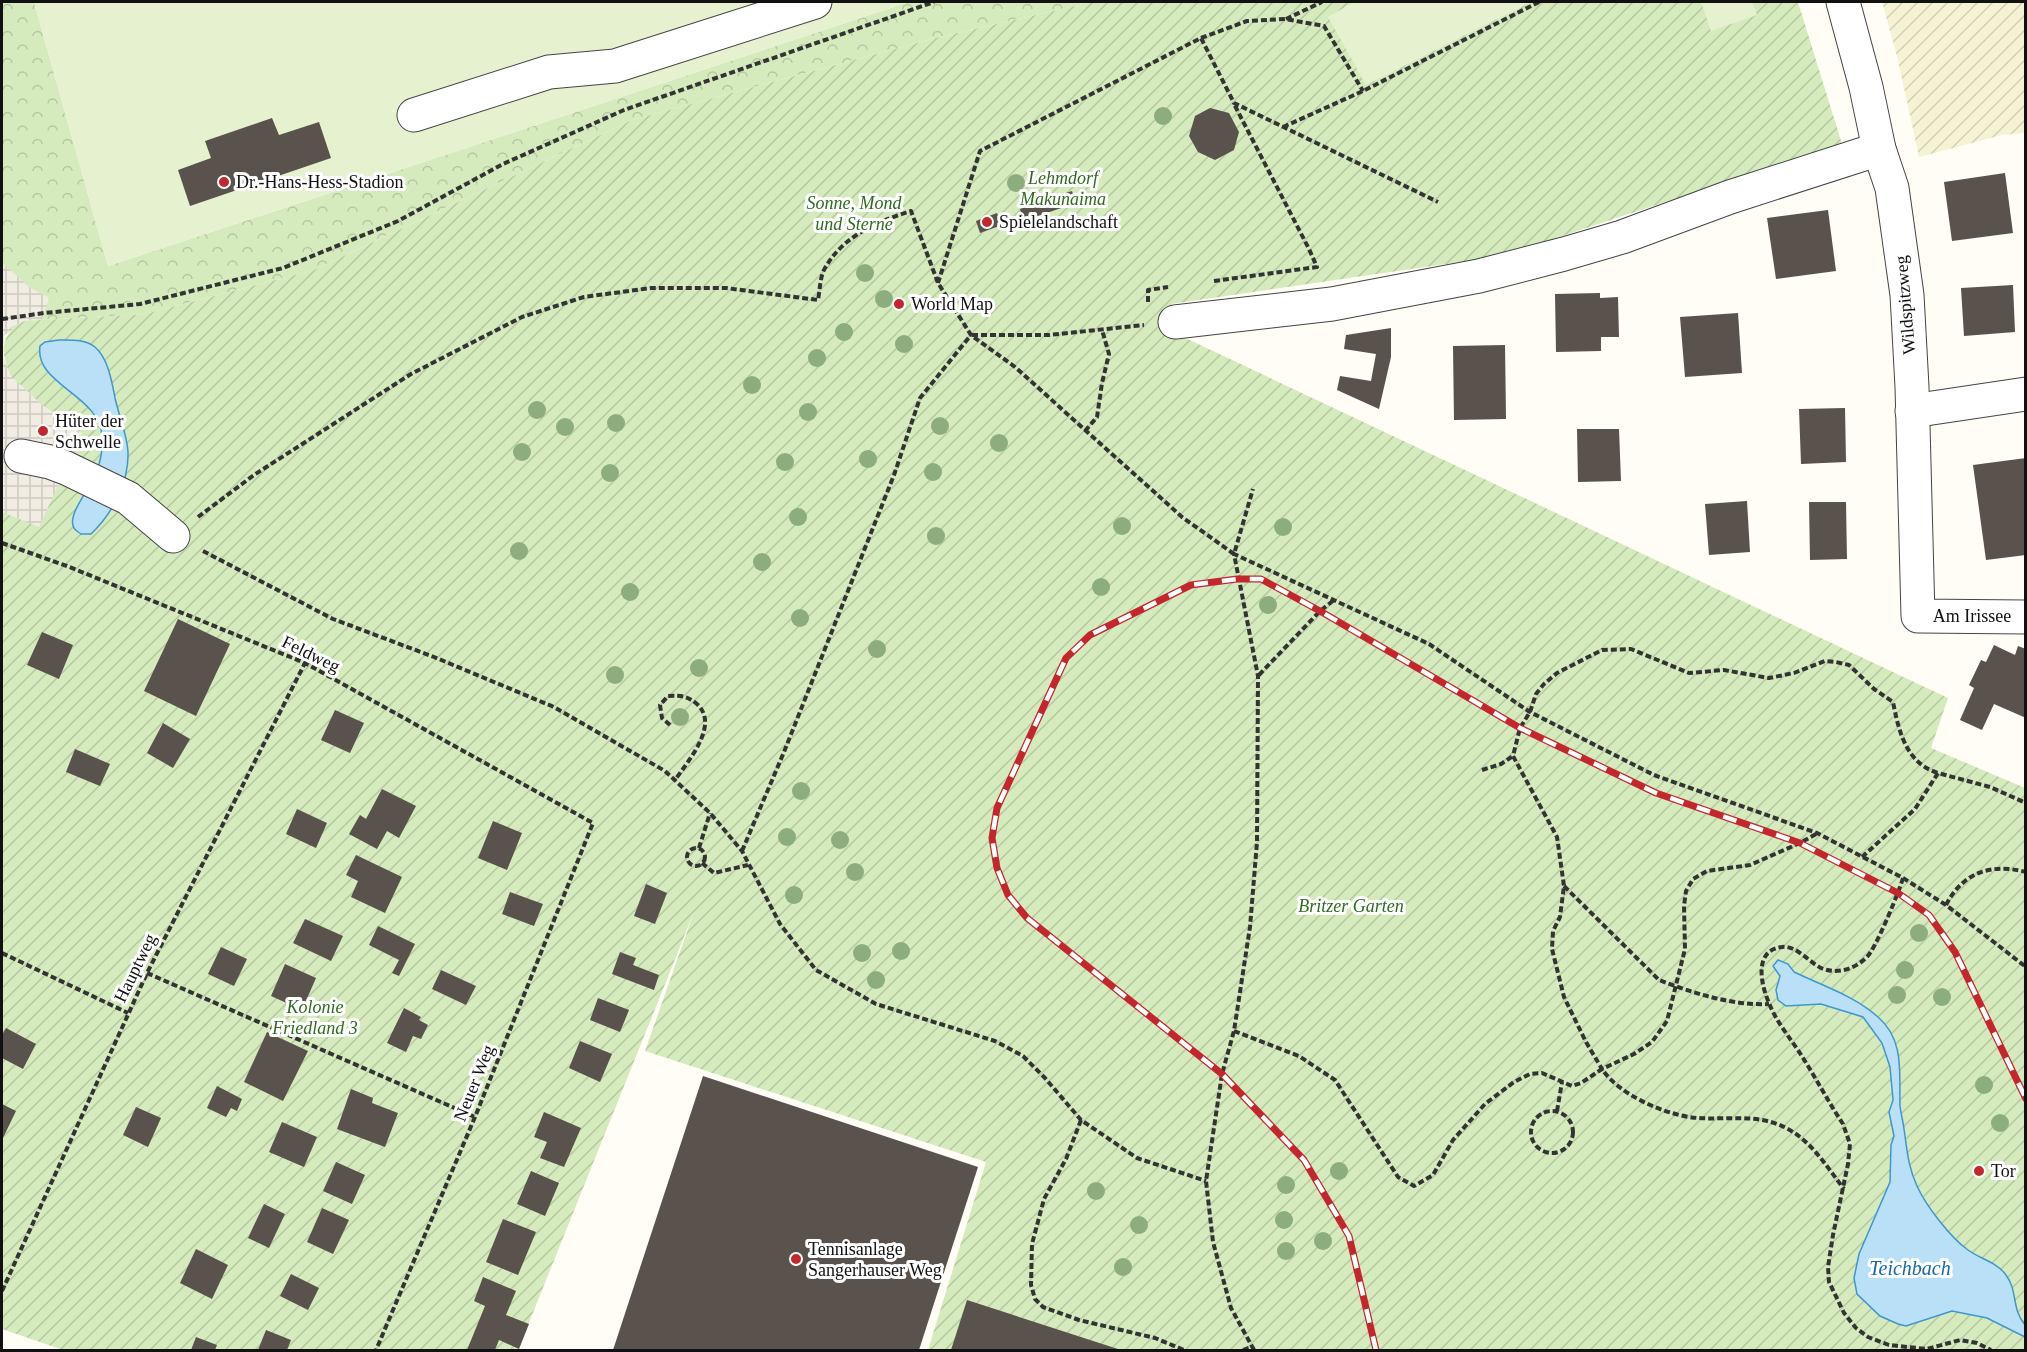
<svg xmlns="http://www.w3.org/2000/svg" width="2027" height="1352" font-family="'Times New Roman',serif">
<defs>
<pattern id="farmland-furrows" width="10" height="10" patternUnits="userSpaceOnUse" patternTransform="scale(1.5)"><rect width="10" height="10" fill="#f6f3d4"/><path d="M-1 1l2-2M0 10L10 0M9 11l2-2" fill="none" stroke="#d2cfb5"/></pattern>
<pattern id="park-crowns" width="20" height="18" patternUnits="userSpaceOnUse" patternTransform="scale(1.5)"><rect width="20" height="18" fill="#d5ebbd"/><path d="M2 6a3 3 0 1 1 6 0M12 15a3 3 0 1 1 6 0" fill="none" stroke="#b6c8a1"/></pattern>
<pattern id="garden-furrows" width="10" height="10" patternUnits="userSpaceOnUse" patternTransform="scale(1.5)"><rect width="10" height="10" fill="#d5ebbd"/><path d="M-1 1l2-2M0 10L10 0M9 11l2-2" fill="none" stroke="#b6c8a1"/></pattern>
<pattern id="plaza-grid" width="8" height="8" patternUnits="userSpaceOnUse" patternTransform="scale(1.5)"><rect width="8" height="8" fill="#f1ede2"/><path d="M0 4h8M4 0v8" fill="none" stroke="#cecac1"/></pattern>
</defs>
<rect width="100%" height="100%" fill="#fffdf5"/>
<polygon fill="url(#farmland-furrows)" points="1882,2 2025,2 2025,133 2002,135 1919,157 1897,56"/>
<polygon fill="url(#park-crowns)" points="2,2 34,2 108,266 909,2 1092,2 939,37 632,120 314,270 145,314 24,321 4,336 2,353"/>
<path fill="url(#garden-furrows)" d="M1092,2H1798L1842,144L1501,256L1171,304L1177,334L1948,698L1931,748L2025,788V1350H928L986,1162L645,1051L694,912L518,1350H63L2,1329V392L10,375C0,349 0,335 24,321L145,314L314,270L632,120L939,37Z"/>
<g fill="#e6f2cf">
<polygon points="34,2 909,2 108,266"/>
<polygon points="1354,2 1531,2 1366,85 1328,17"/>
<polygon points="1701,2 1752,2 1757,15 1711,31"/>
</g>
<g fill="url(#plaza-grid)">
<polygon points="2,263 29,287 49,298 42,319 24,321 11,327 4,336 2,353"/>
<polygon points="2,354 10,375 41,404 82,433 39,527 2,512"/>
</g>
<g fill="#b9e0f7" stroke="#3f96cf" stroke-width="1.5">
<path d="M59,340C71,340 85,339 95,347C108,358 112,382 115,398C119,416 127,434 128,452C129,483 112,514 91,534H81C78,532 75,530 74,528C66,515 92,486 96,474C100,463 103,448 102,437C101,395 34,385 40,346L45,342Z"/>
<path d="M1778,960L1788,964L1794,972C1821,985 1855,996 1878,1017C1905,1040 1899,1074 1900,1106C1901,1114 1903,1121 1904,1129C1907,1149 1908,1167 1917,1186C1926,1206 1951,1238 1968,1250C1980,1259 1997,1262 2006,1275C2018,1291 2011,1308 2025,1325V1337L1987,1318L1952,1311L1906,1326L1898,1324L1880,1316L1857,1294L1854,1278L1859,1254L1890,1182L1891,1145L1894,1136L1889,1112L1893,1100L1890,1067L1882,1043L1863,1017L1821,1004L1786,1006L1778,1000L1776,990L1780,976L1773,966Z"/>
</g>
<g fill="#5a524d">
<polygon points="1210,108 1229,113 1239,132 1234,150 1215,160 1198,152 1189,136 1195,116"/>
<polygon points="272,118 279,135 319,122 331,158 190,206 178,170 211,158 205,141"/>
<polygon points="2005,173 2013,233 1952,241 1944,182"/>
<polygon points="1072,191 1076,203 1023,221 1020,209"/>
<polygon points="1828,210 1836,271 1776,279 1767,218"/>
<polygon points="997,213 1002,225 980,233 976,221"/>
<polygon points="2013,285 2015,332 1964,336 1961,288"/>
<polygon points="1600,293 1600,298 1618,297 1619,337 1601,337 1601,351 1556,352 1555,294"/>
<polygon points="1738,313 1742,373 1685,377 1680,317"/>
<polygon points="1391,328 1391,357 1379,409 1337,390 1340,376 1371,381 1376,354 1344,349 1346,335"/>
<polygon points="1505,345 1506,419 1454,420 1453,346"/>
<polygon points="1845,408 1846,462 1801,464 1799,409"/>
<polygon points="1577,429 1619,429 1621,481 1578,482"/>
<polygon points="2026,458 2026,555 1986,560 1973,465"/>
<polygon points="1747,501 1750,552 1709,555 1705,504"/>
<polygon points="1809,502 1846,502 1847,559 1810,560"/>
<polygon points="178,619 230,644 196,716 144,691"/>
<polygon points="42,632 73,645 59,679 27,665"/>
<polygon points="1994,645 2015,655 2018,646 2026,649 2026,718 1994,704 1982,730 1960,720 1974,688 1969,685 1981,660 1986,662"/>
<polygon points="335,710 364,723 350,753 321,740"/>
<polygon points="163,723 190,739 173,768 147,753"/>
<polygon points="75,749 110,764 100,786 66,772"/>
<polygon points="382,789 416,806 399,838 387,831 377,849 349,834 360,815 366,819"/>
<polygon points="297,809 327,823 316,848 286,834"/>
<polygon points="493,821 522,833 507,870 478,858"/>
<polygon points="356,855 402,877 385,913 351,897 358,881 346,875"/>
<polygon points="646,884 667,893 655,924 634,916"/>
<polygon points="510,892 543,904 534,926 502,914"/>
<polygon points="305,919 343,936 331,961 293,943"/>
<polygon points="378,926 415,944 399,976 392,973 399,960 369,945"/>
<polygon points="221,947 247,959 234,986 208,974"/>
<polygon points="620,952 636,958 633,965 659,975 654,990 612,974"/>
<polygon points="285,964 316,978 302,1010 271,996"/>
<polygon points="441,970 476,986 466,1005 432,989"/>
<polygon points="598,998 629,1010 620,1032 590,1020"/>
<polygon points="404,1008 421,1017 419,1020 428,1025 421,1039 413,1036 406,1052 387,1043"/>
<polygon points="6,1028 36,1044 23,1069 2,1058 2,1035"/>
<polygon points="267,1032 308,1051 283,1101 244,1082"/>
<polygon points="580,1041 612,1054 600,1082 569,1068"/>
<polygon points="703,1076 978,1167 919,1350 613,1350"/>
<polygon points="217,1086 242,1099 237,1111 231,1108 226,1117 207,1108"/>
<polygon points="351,1089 373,1098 372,1103 398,1113 385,1147 337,1129"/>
<polygon points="2,1104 16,1111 2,1140"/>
<polygon points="136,1107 161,1118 148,1147 123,1135"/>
<polygon points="544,1112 581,1128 564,1167 540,1158 547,1142 534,1137"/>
<polygon points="282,1122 317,1137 304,1167 269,1152"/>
<polygon points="336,1162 365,1175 352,1204 323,1191"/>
<polygon points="531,1171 559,1183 545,1216 517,1204"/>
<polygon points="264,1204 285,1214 269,1248 248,1238"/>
<polygon points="322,1208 349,1220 333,1254 307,1242"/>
<polygon points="503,1219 536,1232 518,1275 486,1262"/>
<polygon points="196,1249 228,1265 212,1299 180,1283"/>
<polygon points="291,1274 319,1288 308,1310 280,1296"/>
<polygon points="483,1277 516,1291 506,1315 529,1324 519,1349 499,1340 495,1350 467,1350 485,1306 474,1301"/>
<polygon points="967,1300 1121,1350 951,1350"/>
<polygon points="266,1330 291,1340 287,1350 258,1350"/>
<polygon points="196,1337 217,1345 215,1350 191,1350"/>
</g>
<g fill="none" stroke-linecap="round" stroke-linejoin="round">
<g stroke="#444" stroke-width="35">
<g id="minor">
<polyline points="1843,2 1866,87 1879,149 1892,188 1907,295 1912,387 1918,616 2026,617"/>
<polyline points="414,115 549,72 615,66 815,2"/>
<polyline points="1175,322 1332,304 1479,276 1564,254 1622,237 1730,197 1879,149"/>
<polyline points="1912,411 2026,394"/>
<polyline points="21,456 50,462 66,468 128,498 173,536"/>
</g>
</g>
<g stroke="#333" stroke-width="4" stroke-dasharray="6 3" stroke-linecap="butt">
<polyline points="1286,19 1322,2"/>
<polyline points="1201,38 1247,21 1285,19 1324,26 1363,91"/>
<polyline points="1283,127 1363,91 1539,2"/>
<polyline points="1214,281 1317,267 1309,249 1234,104"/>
<polyline points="938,283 980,151 1201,38 1234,103 1438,202"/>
<polyline points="1148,302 1148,290 1168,287"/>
<polyline points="2,319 44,313 140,304 283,268 398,221 503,164 624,110 934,2"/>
<polyline points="972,335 1049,335 1144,325"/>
<polyline points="1085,431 1097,417 1102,383 1109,354 1102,330"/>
<path d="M198,517L254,475L411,374L522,317L584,297L651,288H726L818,300C820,290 820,276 825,268C844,235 877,222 911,211L938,283L971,335L1015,367L1182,517L1234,554L1253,489"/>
<polyline points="2,543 67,566 305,663 593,823 475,1117 376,1350"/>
<polyline points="203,551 333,619 434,657 554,707 665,771 710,813 742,851 780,924 816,970 876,1004 995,1041 1023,1056 1045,1078 1081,1120 1137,1158 1206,1181"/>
<polyline points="1259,675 1320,611 1334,600"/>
<path d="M670,725L662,718L660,705L668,696C681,695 688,696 698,705C719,726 688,761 675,780"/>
<polyline points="1482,770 1501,764 1513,756"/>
<path d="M1816,834L1800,843L1750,865L1707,871L1693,879L1686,891L1684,906L1685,949L1667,1021L1652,1042L1634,1054L1602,1069L1586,1042L1564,997L1552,949L1553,931L1560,917L1564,886L1557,837L1513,756L1520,728L1530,712L1536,694L1544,684L1557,673L1602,650L1631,649L1689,673L1724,670L1769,678L1794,673L1825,661L1836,662L1849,665L1874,689L1893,702C1899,732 1906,763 1938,773"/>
<polyline points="699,848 710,813"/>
<circle cx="696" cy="857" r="9"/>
<polyline points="742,851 784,752 894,475 920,398 971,335"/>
<polyline points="1862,857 1915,809 1938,773 1990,787 2026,803"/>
<polyline points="702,863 714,873 748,865"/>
<path d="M1903,878C1899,892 1876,948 1867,957C1855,969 1837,975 1821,968C1809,962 1796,945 1782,947C1753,950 1761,985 1769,1003C1776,1022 1792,1040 1803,1058C1817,1080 1829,1103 1843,1124L1850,1144L1848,1164L1833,1235L1828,1267L1829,1282L1844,1313L1856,1328L1868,1337L1889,1345L1927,1349L1960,1340L1977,1343L1991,1350"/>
<path d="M1564,886L1659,980C1693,993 1733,1006 1769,1004"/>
<path d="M1946,905C1963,872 1991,863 2026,872"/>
<polyline points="2,953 128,1013"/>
<polyline points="147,973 475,1117"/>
<path d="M1234,1031L1299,1056L1335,1080L1398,1177L1414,1186L1433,1175L1453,1140L1485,1104L1514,1082L1530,1074L1542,1073L1572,1086L1581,1083L1602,1069C1619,1095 1667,1116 1698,1118C1728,1120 1760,1113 1788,1129C1812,1142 1827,1167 1844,1189"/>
<circle cx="1552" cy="1132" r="21"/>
<polyline points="1557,1111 1562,1082"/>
<polyline points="1081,1120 1066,1159 1044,1199 1032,1244 1031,1285 1035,1299 1043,1307 1079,1320 1155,1338 1184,1350"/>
<polyline points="2,1291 147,973 305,663"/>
<polyline points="1243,1350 1251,1347"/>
<polyline points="1254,1350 1231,1308 1213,1242 1206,1181 1222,1074 1234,1031 1250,927 1257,842 1258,676 1234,554 1429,644 1530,712 1654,775 1817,833 1903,878 1946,905 2026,967"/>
</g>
<use href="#minor" stroke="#fff" stroke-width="33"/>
<g stroke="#c4262e" stroke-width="7">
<polyline id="rail" points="1376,1350 1349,1236 1304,1160 1222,1074 1027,918 1008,895 997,868 992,838 997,808 1066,658 1090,635 1191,585 1237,579 1261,579 1320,611 1520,728 1656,793 1800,843 1898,893 1929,915 1955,952 2026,1099"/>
</g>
<use href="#rail" stroke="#fff" stroke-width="4.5" stroke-dasharray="14" stroke-linecap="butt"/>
</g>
<g fill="#8dad7f">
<circle cx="1163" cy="116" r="9"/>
<circle cx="1016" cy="183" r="9"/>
<circle cx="865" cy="273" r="9"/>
<circle cx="884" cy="299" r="9"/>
<circle cx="844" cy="332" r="9"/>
<circle cx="904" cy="344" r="9"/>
<circle cx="817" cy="358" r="9"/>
<circle cx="752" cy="385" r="9"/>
<circle cx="537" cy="410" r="9"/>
<circle cx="808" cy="412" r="9"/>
<circle cx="616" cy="423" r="9"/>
<circle cx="940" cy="426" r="9"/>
<circle cx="565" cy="427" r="9"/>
<circle cx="999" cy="443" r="9"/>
<circle cx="522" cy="452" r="9"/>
<circle cx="868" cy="459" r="9"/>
<circle cx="785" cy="462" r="9"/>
<circle cx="933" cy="472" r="9"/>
<circle cx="610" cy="473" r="9"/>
<circle cx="798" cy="517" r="9"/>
<circle cx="1122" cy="526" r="9"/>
<circle cx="1283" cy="527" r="9"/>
<circle cx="936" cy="536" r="9"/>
<circle cx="519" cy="551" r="9"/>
<circle cx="762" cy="562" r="9"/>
<circle cx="1101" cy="587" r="9"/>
<circle cx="630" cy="592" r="9"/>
<circle cx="1268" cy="605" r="9"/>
<circle cx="800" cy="618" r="9"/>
<circle cx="877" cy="649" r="9"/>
<circle cx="699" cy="668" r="9"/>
<circle cx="615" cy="675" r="9"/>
<circle cx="680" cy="717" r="9"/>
<circle cx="801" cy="791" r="9"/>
<circle cx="787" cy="837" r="9"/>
<circle cx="840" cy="840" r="9"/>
<circle cx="855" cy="872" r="9"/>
<circle cx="794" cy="895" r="9"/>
<circle cx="1919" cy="933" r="9"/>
<circle cx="901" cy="951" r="9"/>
<circle cx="862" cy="953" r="9"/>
<circle cx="1905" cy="970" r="9"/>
<circle cx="876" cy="980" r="9"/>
<circle cx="1897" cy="995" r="9"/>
<circle cx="1942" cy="997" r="9"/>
<circle cx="1984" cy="1085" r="9"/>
<circle cx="2000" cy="1123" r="9"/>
<circle cx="1339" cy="1171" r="9"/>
<circle cx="1286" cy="1185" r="9"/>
<circle cx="1096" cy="1191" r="9"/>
<circle cx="1284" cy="1220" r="9"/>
<circle cx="1139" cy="1225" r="9"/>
<circle cx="1323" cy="1241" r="9"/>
<circle cx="1286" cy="1251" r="9"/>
<circle cx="1123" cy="1267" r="9"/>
</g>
<g fill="#c4262e" stroke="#fff" stroke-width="2">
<circle cx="224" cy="182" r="6"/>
<circle cx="987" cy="222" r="6"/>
<circle cx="899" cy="304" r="6"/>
<circle cx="43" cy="431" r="6"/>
<circle cx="1979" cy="1171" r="6"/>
<circle cx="796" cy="1259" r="6"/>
</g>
<g text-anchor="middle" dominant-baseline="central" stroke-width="6" stroke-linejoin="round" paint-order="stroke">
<g font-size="18" font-style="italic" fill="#2f6b1f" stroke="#fff">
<text x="1063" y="178">Lehmdorf<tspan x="1063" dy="21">Makunaima</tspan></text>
<text x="854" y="203">Sonne, Mond<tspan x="854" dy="21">und Sterne</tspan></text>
<text x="1351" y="906">Britzer Garten</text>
<text x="315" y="1007">Kolonie<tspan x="315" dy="21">Friedland 3</tspan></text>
</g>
<g font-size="18" fill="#111" stroke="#fff" text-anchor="start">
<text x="236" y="182">Dr.-Hans-Hess-Stadion</text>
<text x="999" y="222">Spielelandschaft</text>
<text x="911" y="304">World Map</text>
<text x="55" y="421">Hüter der<tspan x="55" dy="21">Schwelle</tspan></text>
<text x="1991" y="1171">Tor</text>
<text x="808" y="1249">Tennisanlage<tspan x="808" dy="21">Sangerhauser Weg</tspan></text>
</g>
<g font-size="18" fill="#111" stroke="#fff">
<text transform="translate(1905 305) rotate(-95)">Wildspitzweg</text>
<text x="1972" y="616">Am Irissee</text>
<text transform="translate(311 654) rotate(26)">Feldweg</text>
<text transform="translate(135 968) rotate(-64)">Hauptweg</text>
<text transform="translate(474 1083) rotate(-68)">Neuer Weg</text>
</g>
<g font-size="20" font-style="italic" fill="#1768a6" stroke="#fff">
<text x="1910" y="1268">Teichbach</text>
</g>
</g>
<rect width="2027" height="1352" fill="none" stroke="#111111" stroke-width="6"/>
</svg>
